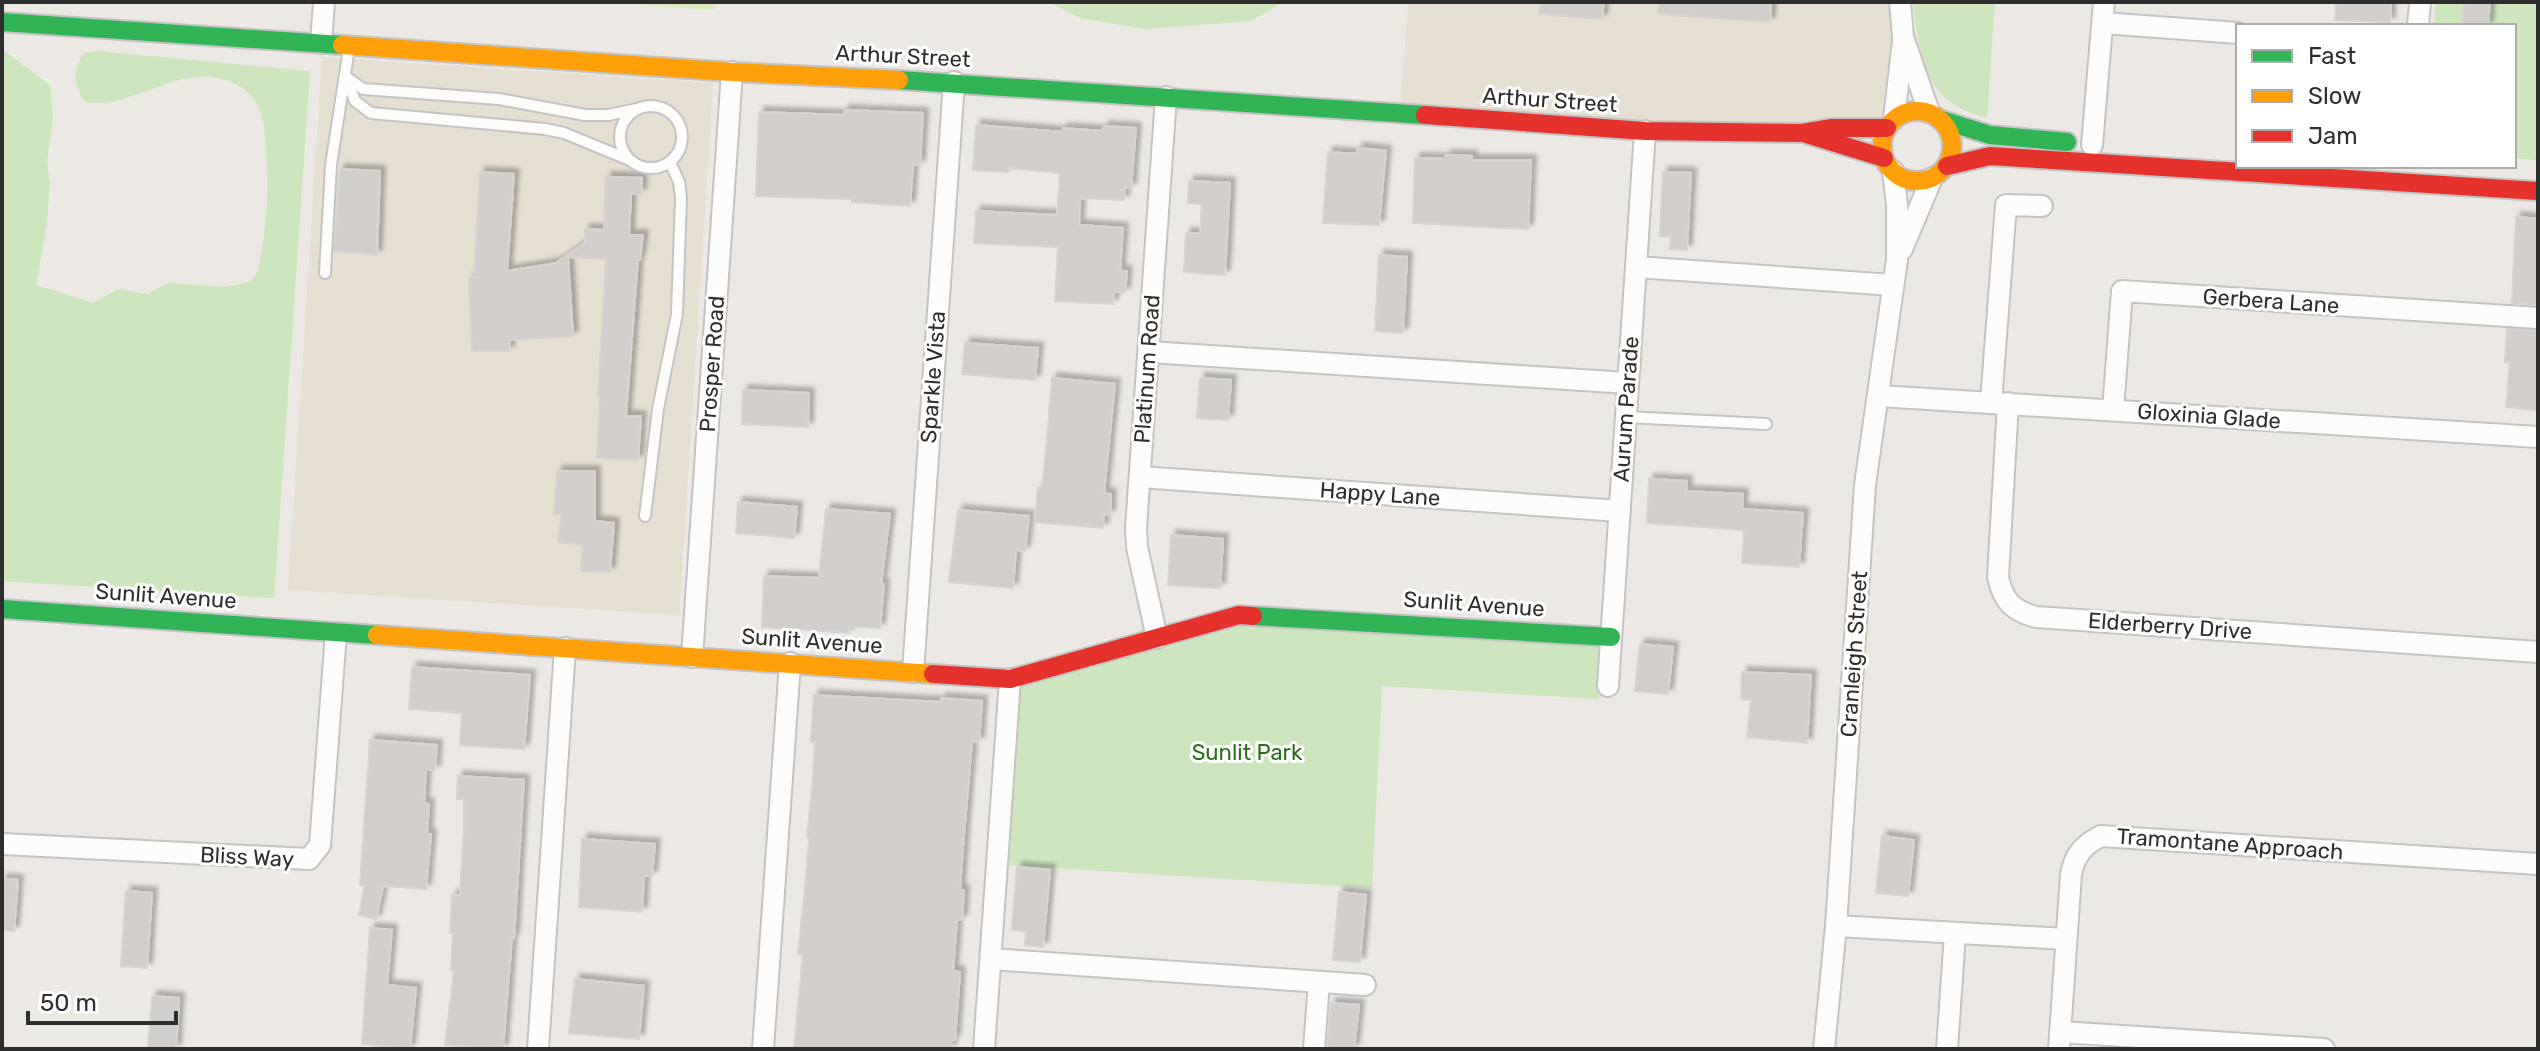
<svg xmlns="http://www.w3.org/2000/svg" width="2540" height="1051" font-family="Rubik,sans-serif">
<defs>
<filter id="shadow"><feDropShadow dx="5" dy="-5" stdDeviation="2" flood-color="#0004"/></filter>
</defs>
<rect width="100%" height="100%" fill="#ece8e4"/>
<g fill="#e6e0d3">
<polygon points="1408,2 1900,2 1887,128 1400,114"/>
<polygon points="322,57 713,83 679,615 288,590"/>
</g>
<g fill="#cee6be">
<polygon points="1049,2 1283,2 1251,21 1145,29 1080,18"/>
<path d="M1913,2H1995L1987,118C1925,104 1919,57 1913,2Z"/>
<polygon points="2436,2 2538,2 2538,160 2514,158 2514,26 2434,26"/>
<path d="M2,49L50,85L53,120L47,161L50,184L46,230L36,285L93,303L118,289L148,294L168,283L224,287L250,282C254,277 258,272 259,266C265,240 269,193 267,167C265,134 268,98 233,83C181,59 137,110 85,102C73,86 72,70 84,53L97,51L310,71L274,598L2,581Z"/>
<polygon points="1239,622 1602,644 1599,699 1382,686 1372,888 1008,865 1021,687"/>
</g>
<polygon fill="#d9eabb" points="606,2 715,2 714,10"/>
<g fill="#d1cecb" stroke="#d7d4d0" stroke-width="2" filter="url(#shadow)">
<polygon points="1540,2 1604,2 1602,19 1539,14"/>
<polygon points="1659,2 1771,2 1770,22 1658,14"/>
<polygon points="2336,2 2391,2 2390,22 2335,20"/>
<polygon points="2464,2 2490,2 2488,26 2462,26"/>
<polygon points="844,110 923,113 920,165 913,165 910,206 852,202 852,199 756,196 759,112 844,115"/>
<polygon points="976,125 1063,132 1063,128 1103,131 1104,126 1136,128 1131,188 1125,188 1124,200 1080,198 1079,225 1123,228 1120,271 1127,271 1125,292 1114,292 1113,304 1055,301 1058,247 974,243 976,211 1057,215 1060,173 1009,168 1008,172 973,170"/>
<polygon points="1358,148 1386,151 1379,225 1323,223 1328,152 1357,154"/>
<polygon points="1446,155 1472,156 1472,160 1531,160 1528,229 1413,223 1415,158 1445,159"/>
<polygon points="340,169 380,171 377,255 334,251"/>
<polygon points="480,172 514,174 507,271 556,263 585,243 585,229 604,230 606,177 642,178 641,194 631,194 629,235 643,235 640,260 638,260 626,416 641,416 638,460 597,458 600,397 598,396 606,259 568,257 573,336 510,340 509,351 472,351 469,278 474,277"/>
<polygon points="1663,172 1691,173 1687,250 1670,249 1671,237 1660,236"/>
<polygon points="1189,181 1230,183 1225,275 1184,272 1186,233 1200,234 1202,204 1188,203"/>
<polygon points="2516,217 2538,219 2538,305 2512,303"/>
<polygon points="1379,255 1407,257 1403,333 1375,331"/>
<polygon points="2507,329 2538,331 2538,410 2506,407 2510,362 2505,362"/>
<polygon points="965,343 1038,348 1035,380 962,374"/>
<polygon points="1052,378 1115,384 1104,493 1111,494 1110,515 1104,514 1103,528 1035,522 1038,488 1042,488 1046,452"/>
<polygon points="1200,378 1231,380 1228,420 1197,418"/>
<polygon points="743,390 809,393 808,427 742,424"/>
<polygon points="557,471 595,471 595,521 614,523 610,572 581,571 583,545 558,542 561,514 554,514"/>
<polygon points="1649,479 1687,481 1686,491 1743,494 1742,509 1803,513 1799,567 1742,563 1744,530 1647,523"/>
<polygon points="738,502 797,507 794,538 736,533"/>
<polygon points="826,509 890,514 881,584 884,584 880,628 849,626 849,633 762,627 764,576 819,578"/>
<polygon points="958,510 1029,516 1025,551 1016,550 1013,588 949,582"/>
<polygon points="1171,535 1223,539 1220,588 1168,585"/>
<polygon points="1640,644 1673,647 1668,694 1635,691"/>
<polygon points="412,667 530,675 524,749 460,745 462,713 409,709"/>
<polygon points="1742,672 1811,675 1807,743 1747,737 1751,700 1741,699"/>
<polygon points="814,695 941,702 941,698 982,701 979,742 972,741 963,847 960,890 964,890 962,920 957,920 953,971 960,972 955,1040 952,1040 951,1049 794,1049 803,954 798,954 806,879 809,837 807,837 813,778 815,742 811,742"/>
<polygon points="370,740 437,745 435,770 426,769 424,803 429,804 427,834 431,834 426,889 383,886 376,919 359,915 365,885 360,885"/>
<polygon points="458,776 524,780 514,938 512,937 503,1049 445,1045 454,971 451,970 453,933 450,933 452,895 460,895 464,829 464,799 457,799"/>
<polygon points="1882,836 1914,840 1908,896 1876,893"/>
<polygon points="582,839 655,844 652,876 644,876 642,912 579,907"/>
<polygon points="1017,867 1050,870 1043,947 1025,945 1026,931 1012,930"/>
<polygon points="2,879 18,880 14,931 2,930"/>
<polygon points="126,891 152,893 147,968 121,966"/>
<polygon points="1339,892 1366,895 1360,962 1333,960"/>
<polygon points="370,928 392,930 387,985 416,988 410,1049 362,1044"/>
<polygon points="575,979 644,986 639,1039 569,1033"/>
<polygon points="152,996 179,998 176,1049 148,1049"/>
<polygon points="1331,1003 1359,1005 1354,1049 1327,1049"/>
</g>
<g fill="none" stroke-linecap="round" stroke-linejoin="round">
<g stroke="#c5c4c5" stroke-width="14">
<g id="lane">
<polyline points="345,75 355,101 371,113 545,129 564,133 632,161"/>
<polyline points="349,79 363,89 499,99 585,115 608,115 637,109"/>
<circle cx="651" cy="137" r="31"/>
<polyline points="325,273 331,165 349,48"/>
<polyline points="1626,417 1766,424"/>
<polyline points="645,516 658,409 677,314 681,197 679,182 670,162"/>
</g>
</g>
<g stroke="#c5c4c5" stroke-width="24">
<g id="street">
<polyline points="1900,2 1903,37 1929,112"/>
<polyline points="2103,23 2238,33"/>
<polyline points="2418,26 2420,2"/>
<polyline points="321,43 324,2"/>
<polyline points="1894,119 1903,41"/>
<polyline points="2092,145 2104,2"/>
<polyline points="1902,249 1932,178"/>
<polyline points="1636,267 1893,285"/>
<polyline points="1149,352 1628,383"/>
<polyline points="1879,396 2538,437"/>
<polyline points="1991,402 2006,205 2042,206"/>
<path d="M2008,403L1998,577C2003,601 2013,611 2036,617L2538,652"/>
<polyline points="2113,410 2122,291 2538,318"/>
<polyline points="1140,477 1620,511"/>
<polyline points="1157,638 1137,547 1136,528 1166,97"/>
<polyline points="692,657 732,72"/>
<polyline points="913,672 954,82"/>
<polyline points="1608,686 1645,131"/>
<polyline points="2,844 309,859 320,845 336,633"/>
<polyline points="1836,926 2066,939"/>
<polyline points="991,959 1365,985"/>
<polyline points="2061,1032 2324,1049"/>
<polyline points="538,1049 565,648"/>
<polyline points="763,1049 790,663"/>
<polyline points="984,1049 1010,679"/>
<polyline points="1314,1049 1319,982"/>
<polyline points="1824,1049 1836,926 1865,485 1897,260 1897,205 1893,171"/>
<polyline points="1947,1049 1955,934"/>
<path d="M2059,1049L2071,874C2075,855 2083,845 2101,836L2538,864"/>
</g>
</g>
<g stroke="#c5c4c5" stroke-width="22">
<g id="fast">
<polyline points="2,22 342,45"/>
<polyline points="899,80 1425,115"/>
<polyline points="1942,120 1990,135 2067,142"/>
<polyline points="2,609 377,635"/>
<polyline points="1253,616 1611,637"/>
</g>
</g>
<g stroke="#c5c4c5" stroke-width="22">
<g id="slow">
<polyline points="342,45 732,72 899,80"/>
<circle cx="1917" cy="146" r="35"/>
<polyline points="377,635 933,674"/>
</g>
</g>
<g stroke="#c5c4c5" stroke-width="22">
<g id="jam">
<polyline points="1425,115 1645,131 1802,133 1832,128 1887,128"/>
<polyline points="1806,134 1884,158"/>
<polyline points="1947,166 1990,156 2538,191"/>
<polyline points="933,674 1010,679 1239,615 1253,616"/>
</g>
</g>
<use href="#lane" stroke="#fcfcfb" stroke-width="10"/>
<use href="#street" stroke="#fcfcfb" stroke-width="20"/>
<use href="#fast" stroke="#30b455" stroke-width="18"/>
<use href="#slow" stroke="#ff9f0a" stroke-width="18"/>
<use href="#jam" stroke="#e5322d" stroke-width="18"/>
</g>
<g text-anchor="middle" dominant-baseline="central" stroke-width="6" stroke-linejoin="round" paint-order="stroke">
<g font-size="22" fill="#2e2e2e" stroke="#fff">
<text transform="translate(903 56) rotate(3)">Arthur Street</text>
<text transform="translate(1550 100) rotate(4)">Arthur Street</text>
<text transform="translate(2271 301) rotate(4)">Gerbera Lane</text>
<text transform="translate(712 364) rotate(-86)">Prosper Road</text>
<text transform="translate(1147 369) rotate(-86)">Platinum Road</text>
<text transform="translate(933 377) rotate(-86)">Sparkle Vista</text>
<text transform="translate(1626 409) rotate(-86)">Aurum Parade</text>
<text transform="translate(2209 416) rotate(4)">Gloxinia Glade</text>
<text transform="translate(1380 494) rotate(4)">Happy Lane</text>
<text transform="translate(166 596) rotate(4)">Sunlit Avenue</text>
<text transform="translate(1474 604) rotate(4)">Sunlit Avenue</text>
<text transform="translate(2170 626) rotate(4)">Elderberry Drive</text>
<text transform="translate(812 641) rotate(4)">Sunlit Avenue</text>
<text transform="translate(1854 654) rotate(-86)">Cranleigh Street</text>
<text transform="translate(2230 844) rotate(4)">Tramontane Approach</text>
<text transform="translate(247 857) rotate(3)">Bliss Way</text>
</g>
<g font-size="22" fill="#2c6e1b" stroke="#fff">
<text x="1247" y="752">Sunlit Park</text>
</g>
</g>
<rect width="2540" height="1051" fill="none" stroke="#2e2e2e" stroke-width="8"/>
<rect x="2236" y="24" width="280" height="144" fill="#ffffff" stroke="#ababab" stroke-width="2"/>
<rect x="2252" y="50" width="40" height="12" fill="#30b455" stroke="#ababab" stroke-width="2"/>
<text x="2308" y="64" font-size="24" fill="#2e2e2e">Fast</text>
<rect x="2252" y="90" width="40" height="12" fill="#ff9f0a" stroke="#ababab" stroke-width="2"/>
<text x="2308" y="104" font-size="24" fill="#2e2e2e">Slow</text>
<rect x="2252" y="130" width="40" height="12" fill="#e5322d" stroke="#ababab" stroke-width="2"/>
<text x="2308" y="144" font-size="24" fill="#2e2e2e">Jam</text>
<path d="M28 1011v12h148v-12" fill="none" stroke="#2e2e2e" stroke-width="4"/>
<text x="40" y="1011" font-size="24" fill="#2e2e2e" stroke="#ffffff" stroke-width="6" paint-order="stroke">50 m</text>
</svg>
